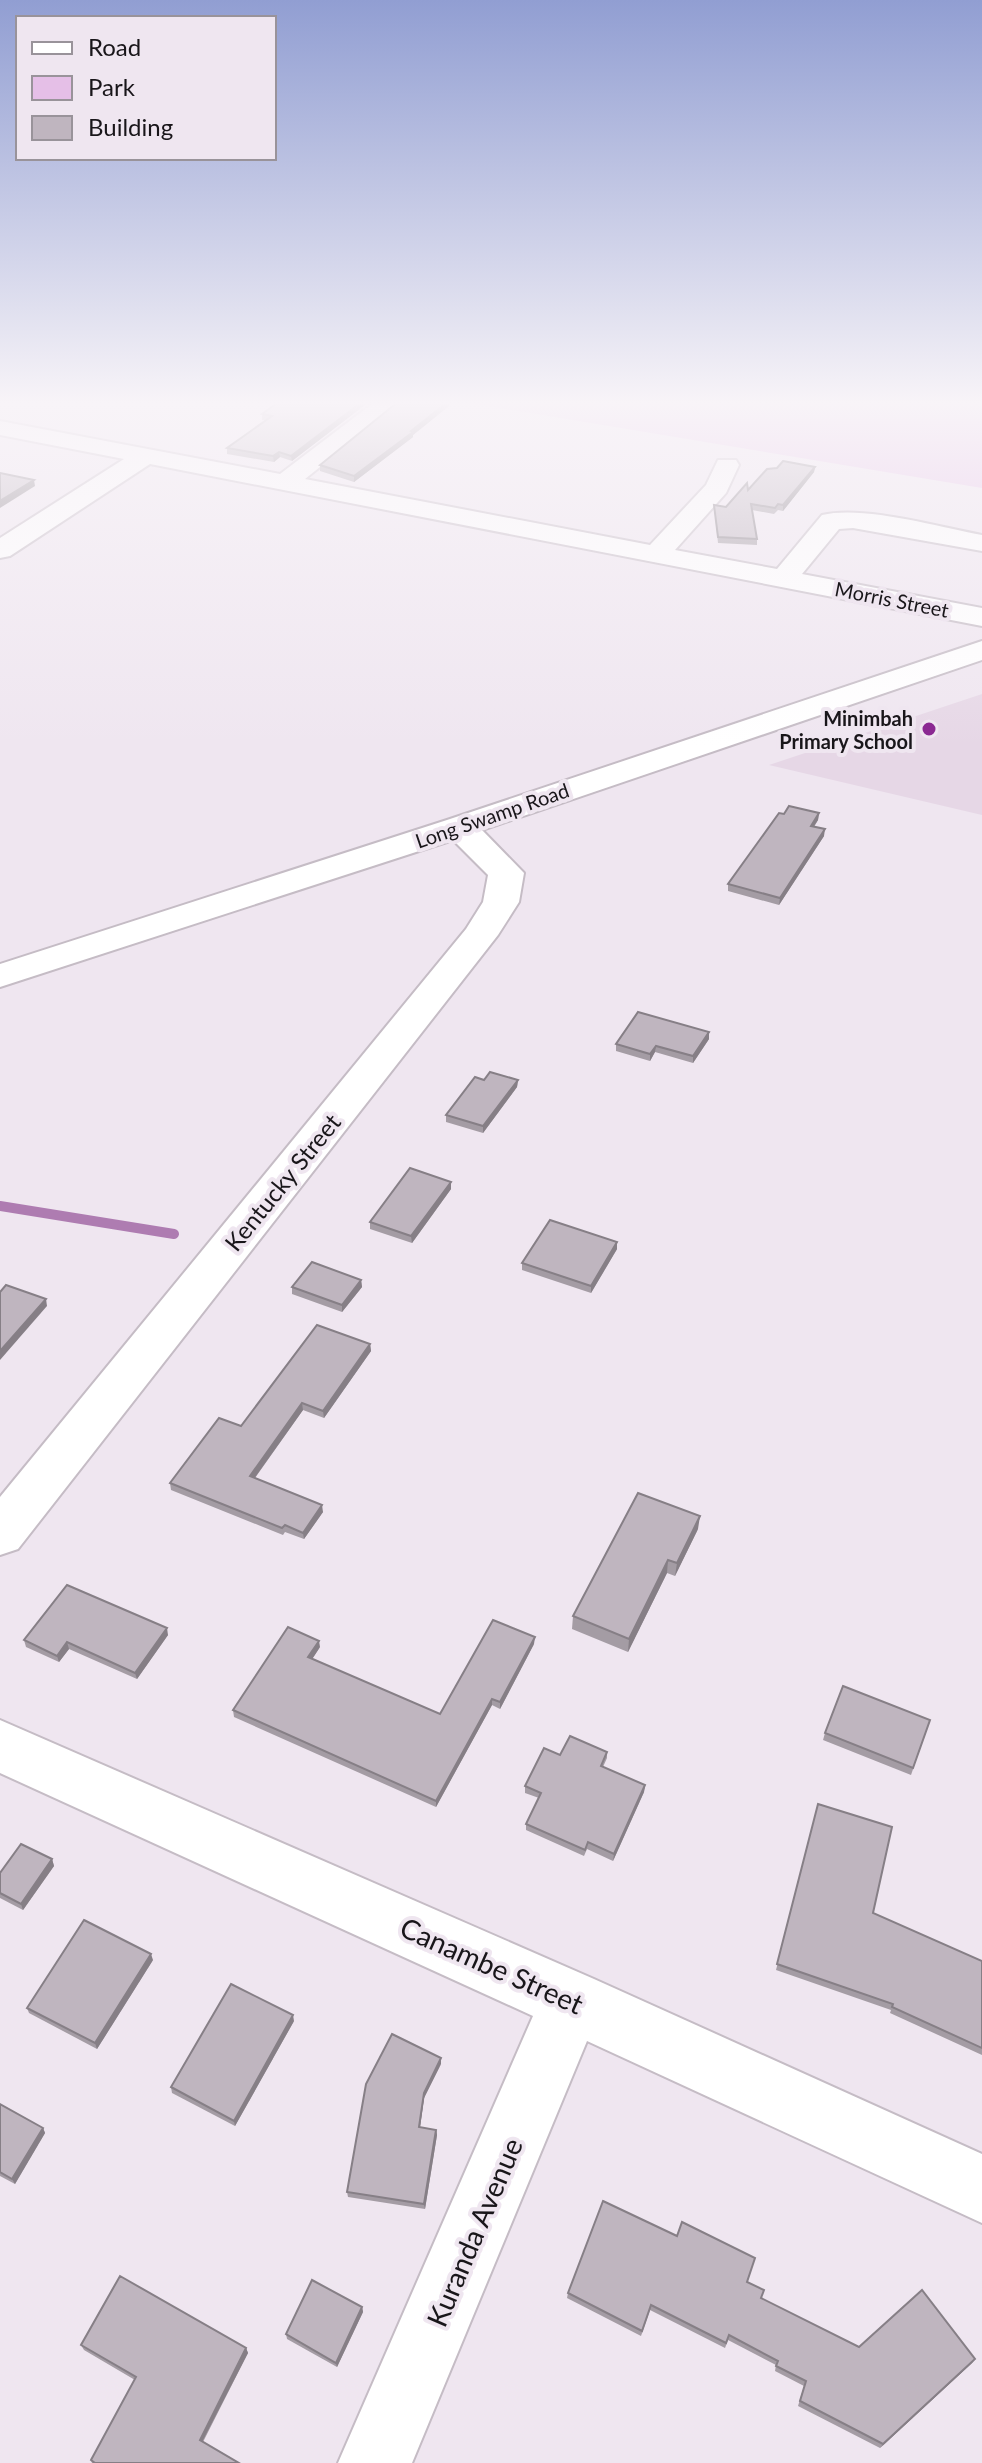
<svg xmlns="http://www.w3.org/2000/svg" width="982" height="2463" font-family="Lato,sans-serif">
<rect width="100%" height="100%" fill="#efe6f0"/>
<polygon fill="#e6d7e6" points="982,694 982,815 769,765"/>
<polygon fill="#e5bfe7" points="458,401 982,401 982,488"/>
<g fill="none" stroke-linecap="round" stroke-linejoin="round">
<polyline stroke="#ae7cb1" stroke-width="10" points="0,1206 174,1234"/>
<g stroke="#c5bcc5" stroke-width="4">
<g id="minor">
<path d="M376,401H402L305,479L650,545L706,485L718,460H736L739,465L726,493L675,550L777,569L822,515C863,505 939,527 982,535V551L853,528L839,529L802,574L982,608V626L150,464L10,556L0,558V538L124,459L0,435V421L280,474Z"/>
<polygon points="982,641 982,660 482,830 524,873 519,902 498,935 18,1549 0,1555 0,1497 466,929 483,902 488,875 453,840 0,987 0,964 447,820"/>
<polygon points="0,1720 594,1979 982,2154 982,2223 587,2041 412,2463 338,2463 533,2016 0,1773"/>
</g>
</g>
<use href="#minor" fill="#fff" fill-rule="evenodd"/>
</g>
<g fill="#a49ca4">
<polygon points="370,401 292,461 280,457 274,462 227,454 227,448 265,420 262,420 262,414"/>
<polygon points="449,406 413,435 413,437 354,482 320,471 320,465"/>
<polygon points="815,467 814,472 783,511 778,510 774,514 752,510 757,539 757,545 718,543 714,505 726,507 748,490"/>
<polygon points="819,813 818,820 814,827 824,836 779,905 728,891 728,884 784,814"/>
<polygon points="709,1032 709,1039 693,1063 655,1052 650,1061 616,1051 616,1044"/>
<polygon points="484,1080 518,1080 517,1087 483,1133 446,1122 446,1115"/>
<polygon points="451,1182 451,1189 412,1243 370,1229 370,1222"/>
<polygon points="617,1249 591,1293 522,1270 522,1263"/>
<polygon points="361,1280 362,1287 342,1312 292,1294 292,1287"/>
<polygon points="370,1344 371,1351 324,1418 303,1410 255,1478 323,1512 304,1539 285,1532 283,1535 171,1490 170,1483 241,1426"/>
<polygon points="698,1529 675,1576 667,1573 628,1652 572,1629 573,1616"/>
<polygon points="168,1635 137,1679 69,1649 59,1662 26,1647 24,1640"/>
<polygon points="534,1644 500,1709 492,1705 436,1807 234,1717 233,1710 320,1647 312,1659 440,1714"/>
<polygon points="930,1720 911,1775 823,1740 825,1733"/>
<polygon points="607,1752 607,1758 603,1767 645,1785 644,1792 613,1861 587,1849 584,1856 526,1830 526,1824 539,1798 525,1793 525,1786 560,1755"/>
<polygon points="818,1804 873,1913 982,1961 982,2055 890,2013 891,2010 776,1970"/>
<polygon points="52,1859 54,1866 23,1910 0,1898 0,1873"/>
<polygon points="153,1960 97,2049 29,2013 27,2008"/>
<polygon points="294,2021 235,2126 172,2093 171,2087"/>
<polygon points="441,2064 424,2098 420,2128 436,2130 437,2135 425,2209 348,2197 347,2192"/>
<polygon points="0,2104 43,2128 45,2133 15,2184 0,2176"/>
<polygon points="747,2282 761,2298 859,2347 975,2359 972,2363 880,2448 798,2406 804,2386 775,2371 776,2365 728,2340 725,2348 650,2310 641,2336 567,2298 568,2293"/>
<polygon points="362,2307 363,2312 337,2367 287,2339 286,2334"/>
<polygon points="81,2345 246,2348 248,2353 203,2442 239,2463 92,2463 91,2460 135,2380 84,2350"/>
</g>
<g fill="#867f86">
<polygon points="363,401 370,401 292,461 291,456"/>
<polygon points="449,401 449,406 413,435 413,437 354,482 354,476"/>
<polygon points="279,452 280,457 274,462 273,456"/>
<polygon points="815,467 814,472 783,511 783,505"/>
<polygon points="34,480 35,486 0,508 0,501"/>
<polygon points="819,813 818,820 810,832 811,826"/>
<polygon points="825,829 824,836 779,905 780,898"/>
<polygon points="709,1032 709,1039 693,1063 693,1056"/>
<polygon points="656,1046 655,1052 650,1061 650,1054"/>
<polygon points="518,1080 517,1087 483,1133 483,1126"/>
<polygon points="451,1182 451,1189 412,1243 411,1236"/>
<polygon points="617,1242 617,1249 591,1293 591,1286"/>
<polygon points="361,1280 362,1287 342,1312 342,1305"/>
<polygon points="46,1299 47,1306 0,1360 0,1351"/>
<polygon points="370,1344 371,1351 324,1418 323,1411"/>
<polygon points="302,1403 303,1410 251,1483 250,1476"/>
<polygon points="322,1505 323,1512 304,1539 303,1533"/>
<polygon points="700,1516 698,1529 675,1576 677,1563"/>
<polygon points="668,1560 667,1573 628,1652 629,1639"/>
<polygon points="167,1628 168,1635 137,1679 135,1673"/>
<polygon points="535,1637 534,1644 500,1709 500,1702"/>
<polygon points="319,1641 320,1647 309,1664 308,1657"/>
<polygon points="67,1642 69,1649 59,1662 57,1656"/>
<polygon points="492,1699 492,1705 436,1807 436,1801"/>
<polygon points="645,1785 644,1792 613,1861 614,1854"/>
<polygon points="52,1859 54,1866 23,1910 21,1904"/>
<polygon points="151,1954 153,1960 97,2049 95,2043"/>
<polygon points="293,2015 294,2021 235,2126 234,2121"/>
<polygon points="441,2058 441,2064 424,2098 419,2133 419,2127 424,2093"/>
<polygon points="43,2128 45,2133 15,2184 12,2179"/>
<polygon points="436,2130 437,2135 425,2209 424,2204"/>
<polygon points="362,2307 363,2312 337,2367 336,2363"/>
<polygon points="246,2348 248,2353 201,2444 200,2440"/>
<polygon points="975,2359 972,2363 880,2448 883,2444"/>
</g>
<g fill="#bfb5bf" stroke="#867f86" stroke-width="2">
<polygon points="280,401 363,401 291,456 279,452 273,456 227,448 272,416 262,414"/>
<polygon points="399,401 449,401 411,431 413,432 354,476 320,465"/>
<polygon points="783,461 815,467 783,505 778,504 775,508 751,504 757,539 718,537 714,505 726,507 747,483 748,490 767,469 777,468"/>
<polygon points="0,473 34,480 0,501"/>
<polygon points="789,806 819,813 811,826 825,829 780,898 728,884 779,813 784,814"/>
<polygon points="638,1012 709,1032 693,1056 656,1046 650,1054 616,1044"/>
<polygon points="490,1072 518,1080 483,1126 446,1115 475,1077 484,1080"/>
<polygon points="410,1168 451,1182 411,1236 370,1222"/>
<polygon points="550,1220 617,1242 591,1286 522,1263"/>
<polygon points="312,1262 361,1280 342,1305 292,1287"/>
<polygon points="6,1285 46,1299 0,1351 0,1292"/>
<polygon points="317,1325 370,1344 323,1411 302,1403 250,1476 322,1505 303,1533 285,1525 282,1528 170,1483 219,1418 241,1426"/>
<polygon points="638,1493 700,1516 677,1563 668,1560 629,1639 573,1616"/>
<polygon points="67,1585 167,1628 135,1673 67,1642 57,1656 24,1640"/>
<polygon points="493,1620 535,1637 500,1702 492,1699 436,1801 233,1710 288,1627 319,1641 308,1657 440,1714"/>
<polygon points="843,1686 930,1720 913,1768 825,1733"/>
<polygon points="570,1736 607,1752 601,1766 645,1785 614,1854 588,1842 585,1850 526,1824 541,1793 525,1786 544,1748 560,1755"/>
<polygon points="818,1804 892,1827 873,1913 982,1961 982,2048 892,2007 893,2004 777,1964"/>
<polygon points="21,1844 52,1859 21,1904 0,1893 0,1873"/>
<polygon points="84,1920 151,1954 95,2043 27,2008"/>
<polygon points="231,1984 293,2015 234,2121 171,2087"/>
<polygon points="392,2034 441,2058 424,2093 419,2127 436,2130 424,2204 347,2192 366,2084"/>
<polygon points="0,2104 43,2128 12,2179 0,2172"/>
<polygon points="603,2201 677,2236 682,2222 755,2258 747,2282 764,2290 761,2298 859,2347 922,2290 975,2359 883,2444 800,2401 806,2381 776,2366 778,2361 729,2335 726,2343 651,2305 642,2331 568,2293"/>
<polygon points="120,2276 246,2348 200,2440 239,2463 95,2463 91,2460 136,2377 81,2345"/>
<polygon points="312,2280 362,2307 336,2363 286,2334"/>
</g>
<linearGradient id="sky" x2="0" y2="1"><stop stop-color="#919ed2"/><stop offset="0.54" stop-color="#f8f4f8"/><stop offset="1" stop-color="#f8f4f8" stop-opacity="0"/></linearGradient>
<rect width="982" height="746" fill="url(#sky)"/>
<circle fill="#8b2992" stroke="#efe6f0" stroke-width="3" cx="929" cy="729" r="8"/>
<g text-anchor="middle" dominant-baseline="central" stroke-width="8" stroke-linejoin="round" paint-order="stroke">
<g font-size="20" fill="#19161a" stroke="#efe6f0">
<text transform="translate(892 599) rotate(11)">Morris Street</text>
<text transform="translate(492 815) rotate(-19)">Long Swamp Road</text>
</g>
<g font-size="20" font-weight="bold" fill="#19161a" stroke="#efe6f0" text-anchor="end">
<text x="913" y="718">Minimbah<tspan x="913" dy="23">Primary School</tspan></text>
</g>
<g font-size="24" fill="#19161a" stroke="#efe6f0">
<text transform="translate(282 1182) rotate(-51)">Kentucky Street</text>
</g>
<g font-size="28" fill="#19161a" stroke="#efe6f0">
<text transform="translate(492 1965) rotate(24)">Canambe Street</text>
<text transform="translate(474 2232) rotate(-67)">Kuranda Avenue</text>
</g>
</g>
<rect x="16" y="16" width="260" height="144" fill="#efe6f0" stroke="#99939a" stroke-width="2"/>
<rect x="32" y="42" width="40" height="12" fill="#ffffff" stroke="#99939a" stroke-width="2"/>
<text x="88" y="56" font-size="24" fill="#19161a">Road</text>
<rect x="32" y="76" width="40" height="24" fill="#e5bfe7" stroke="#99939a" stroke-width="2"/>
<text x="88" y="96" font-size="24" fill="#19161a">Park</text>
<rect x="32" y="116" width="40" height="24" fill="#bfb5bf" stroke="#99939a" stroke-width="2"/>
<text x="88" y="136" font-size="24" fill="#19161a">Building</text>
</svg>
